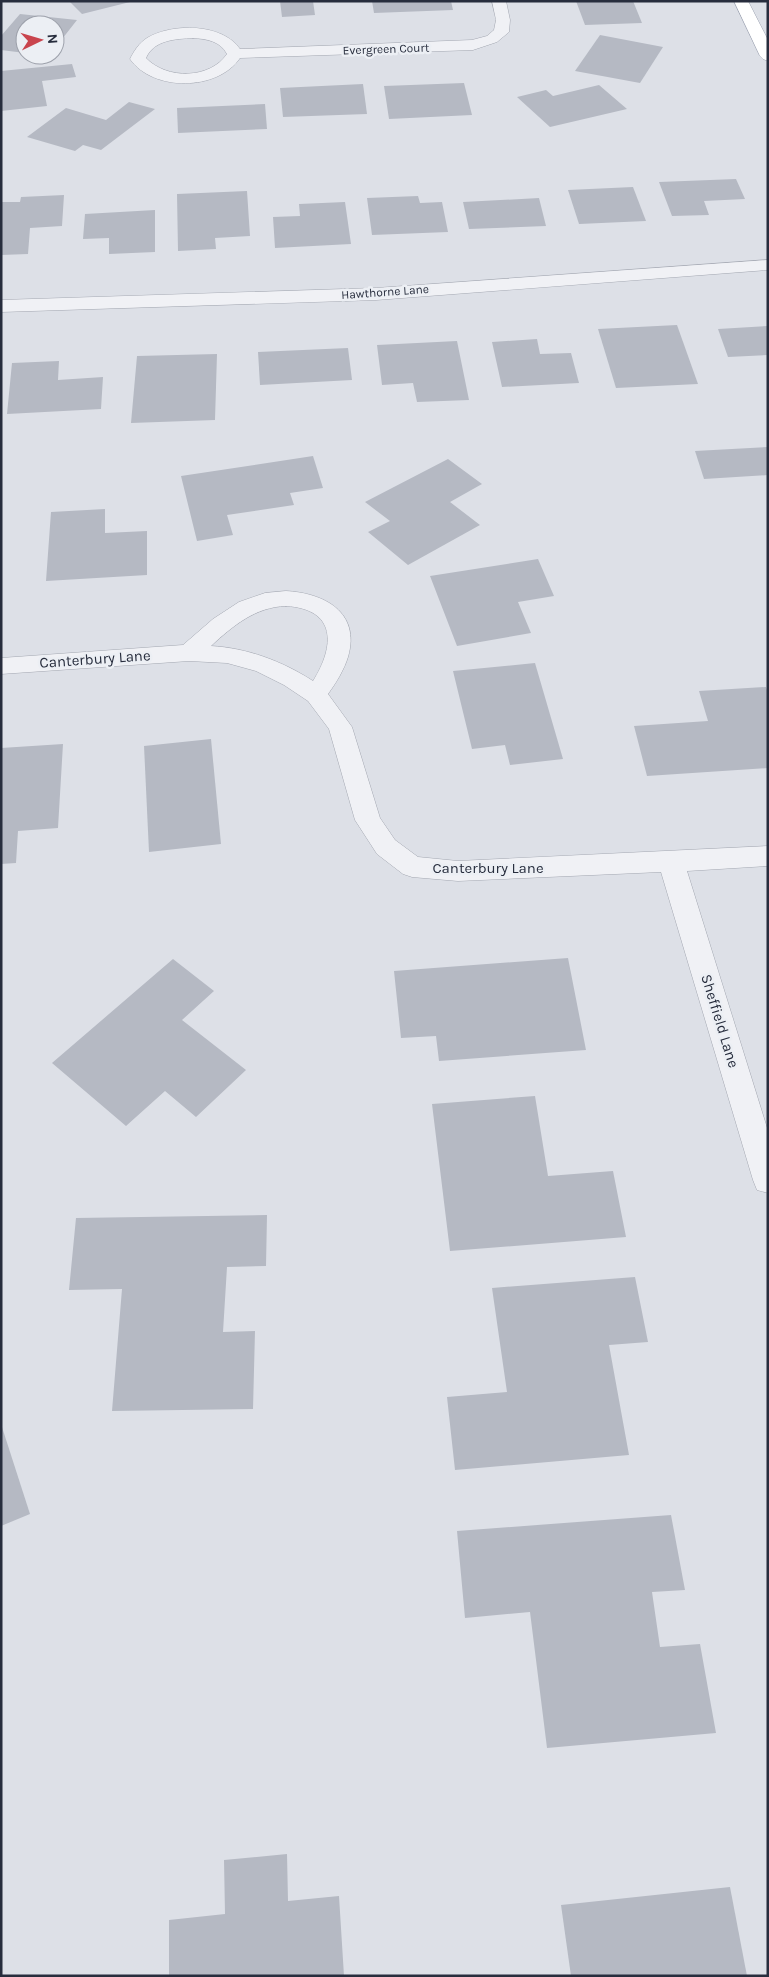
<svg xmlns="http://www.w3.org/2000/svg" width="769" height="1977" font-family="Karla,sans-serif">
<rect width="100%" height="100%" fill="#dde0e7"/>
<g fill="#b5b9c3">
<polygon points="69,1 130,1 130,2 82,14"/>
<polygon points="280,1 313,1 315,15 282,17"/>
<polygon points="372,1 451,1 453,10 374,13"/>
<polygon points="576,1 633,1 642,23 585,25"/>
<polygon points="20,14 77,20 55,48 55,25 25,25 25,53 1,50 1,36"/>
<polygon points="600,35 663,47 640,83 575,71"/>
<polygon points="72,64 76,77 42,81 47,106 1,111 1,71"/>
<polygon points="464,83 472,115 389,119 384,86"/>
<polygon points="363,84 367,114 283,117 280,88"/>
<polygon points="599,85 627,109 550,127 517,97 546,90 553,96"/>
<polygon points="129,102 155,109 101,150 83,145 75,151 27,137 66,108 106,120"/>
<polygon points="265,104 267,129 178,133 177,108"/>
<polygon points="736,179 745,199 704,201 709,215 672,216 659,182"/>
<polygon points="633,187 646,221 579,224 568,190"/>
<polygon points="247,191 250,236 215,238 216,249 178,251 177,194"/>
<polygon points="64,195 62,226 30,228 28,254 1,255 1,202 20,202 21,197"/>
<polygon points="418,196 420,203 442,202 448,232 372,235 367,198"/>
<polygon points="539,198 546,226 469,229 463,202"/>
<polygon points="345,202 351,244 275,248 273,217 300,216 299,204"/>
<polygon points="155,210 155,252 109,254 109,238 83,239 85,214"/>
<polygon points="677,325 698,384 616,388 598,329"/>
<polygon points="768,326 768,355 728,357 718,329"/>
<polygon points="537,339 540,354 571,353 579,383 502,387 492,342"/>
<polygon points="457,341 469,400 417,402 413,383 382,385 377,345"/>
<polygon points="348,348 352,380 260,385 258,352"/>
<polygon points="217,354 215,420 131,423 137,356"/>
<polygon points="59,361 58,380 103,377 101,409 7,414 12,363"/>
<polygon points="768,447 768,475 704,479 695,451"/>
<polygon points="313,456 323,488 290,493 294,505 227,515 233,535 197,541 181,476"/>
<polygon points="448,459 482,484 450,502 480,525 408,565 368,532 390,521 365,502"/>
<polygon points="105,509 105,533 147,531 147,575 46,581 51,512"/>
<polygon points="538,559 554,596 518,602 531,633 457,646 430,576"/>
<polygon points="535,663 563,759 510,765 505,745 472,749 453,671"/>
<polygon points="766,687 768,693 768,768 647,776 634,726 708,721 699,691"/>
<polygon points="211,739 221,844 149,852 144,746"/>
<polygon points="63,744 58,828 18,831 16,863 1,864 1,748"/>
<polygon points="568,958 586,1050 439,1061 436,1036 401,1038 394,971"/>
<polygon points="173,959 214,991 182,1020 246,1070 196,1117 165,1091 126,1126 52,1063"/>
<polygon points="535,1096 548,1176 613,1171 626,1237 450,1251 432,1104"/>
<polygon points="267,1215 266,1266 227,1267 223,1332 255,1331 253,1409 112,1411 122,1289 69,1290 76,1218"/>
<polygon points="635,1277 648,1342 609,1345 629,1455 455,1470 447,1397 507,1392 492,1288"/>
<polygon points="1,1424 30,1514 1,1526"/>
<polygon points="671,1515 685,1590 652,1592 660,1647 700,1644 716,1733 547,1748 530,1612 465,1618 457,1531"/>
<polygon points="287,1854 288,1901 339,1896 344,1976 169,1976 169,1920 225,1914 224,1860"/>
<polygon points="730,1887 747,1976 571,1976 561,1905"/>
</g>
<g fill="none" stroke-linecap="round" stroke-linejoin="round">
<g stroke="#a3a7b1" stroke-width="1">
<g id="minor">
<path d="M492,1H506L510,20L509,32L497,42L473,50L240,58C218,91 153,92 130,59C134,51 139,43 147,38C172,23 222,23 240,49L472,40L487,36L494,30L496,20ZM193,38C207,39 220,41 227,54C210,79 167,80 146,58C154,40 175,39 193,38Z"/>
<polygon points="768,260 768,270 376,300 1,312 1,300 376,288"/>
<path d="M286,591C324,593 361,612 348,657C344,670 336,683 328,694L352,727L380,818L395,840L418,857L458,861L768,846V866L687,871L768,1131V1193L757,1190L753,1180L661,872L458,881L412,877L403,874L377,854L355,820L329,729L308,701L284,685L256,671L227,663L189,661L1,674V658L183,645L213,619L239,602L265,593ZM286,606C337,609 335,646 313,681C282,661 247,648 211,646C233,626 255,607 286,606Z"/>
</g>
</g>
<g stroke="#9da3b2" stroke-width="1">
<polygon id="major" points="734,1 748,1 768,40 768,61 763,59 760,56"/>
</g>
<use href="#minor" fill="#f0f1f5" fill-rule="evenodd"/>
<use href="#major" fill="#fff" fill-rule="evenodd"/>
</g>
<g text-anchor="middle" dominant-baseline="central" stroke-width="5" stroke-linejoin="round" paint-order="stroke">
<g font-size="12" fill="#272d3d" stroke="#eceff4">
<text transform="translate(386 49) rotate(-2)">Evergreen Court</text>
<text transform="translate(385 292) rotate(-4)">Hawthorne Lane</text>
</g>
<g font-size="15" fill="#272d3d" stroke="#eceff4">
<text transform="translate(95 659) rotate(-4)">Canterbury Lane</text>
<text x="488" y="868">Canterbury Lane</text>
<text transform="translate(720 1021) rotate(73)">Sheffield Lane</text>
</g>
</g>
<rect width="769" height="1977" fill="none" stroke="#272d3d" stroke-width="5"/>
<g transform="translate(40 40) rotate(85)"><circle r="24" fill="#eceff4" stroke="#9da1ab"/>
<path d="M0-4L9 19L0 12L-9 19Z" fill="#c9444d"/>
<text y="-8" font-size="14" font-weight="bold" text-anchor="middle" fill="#272d3d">N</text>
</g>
</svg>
